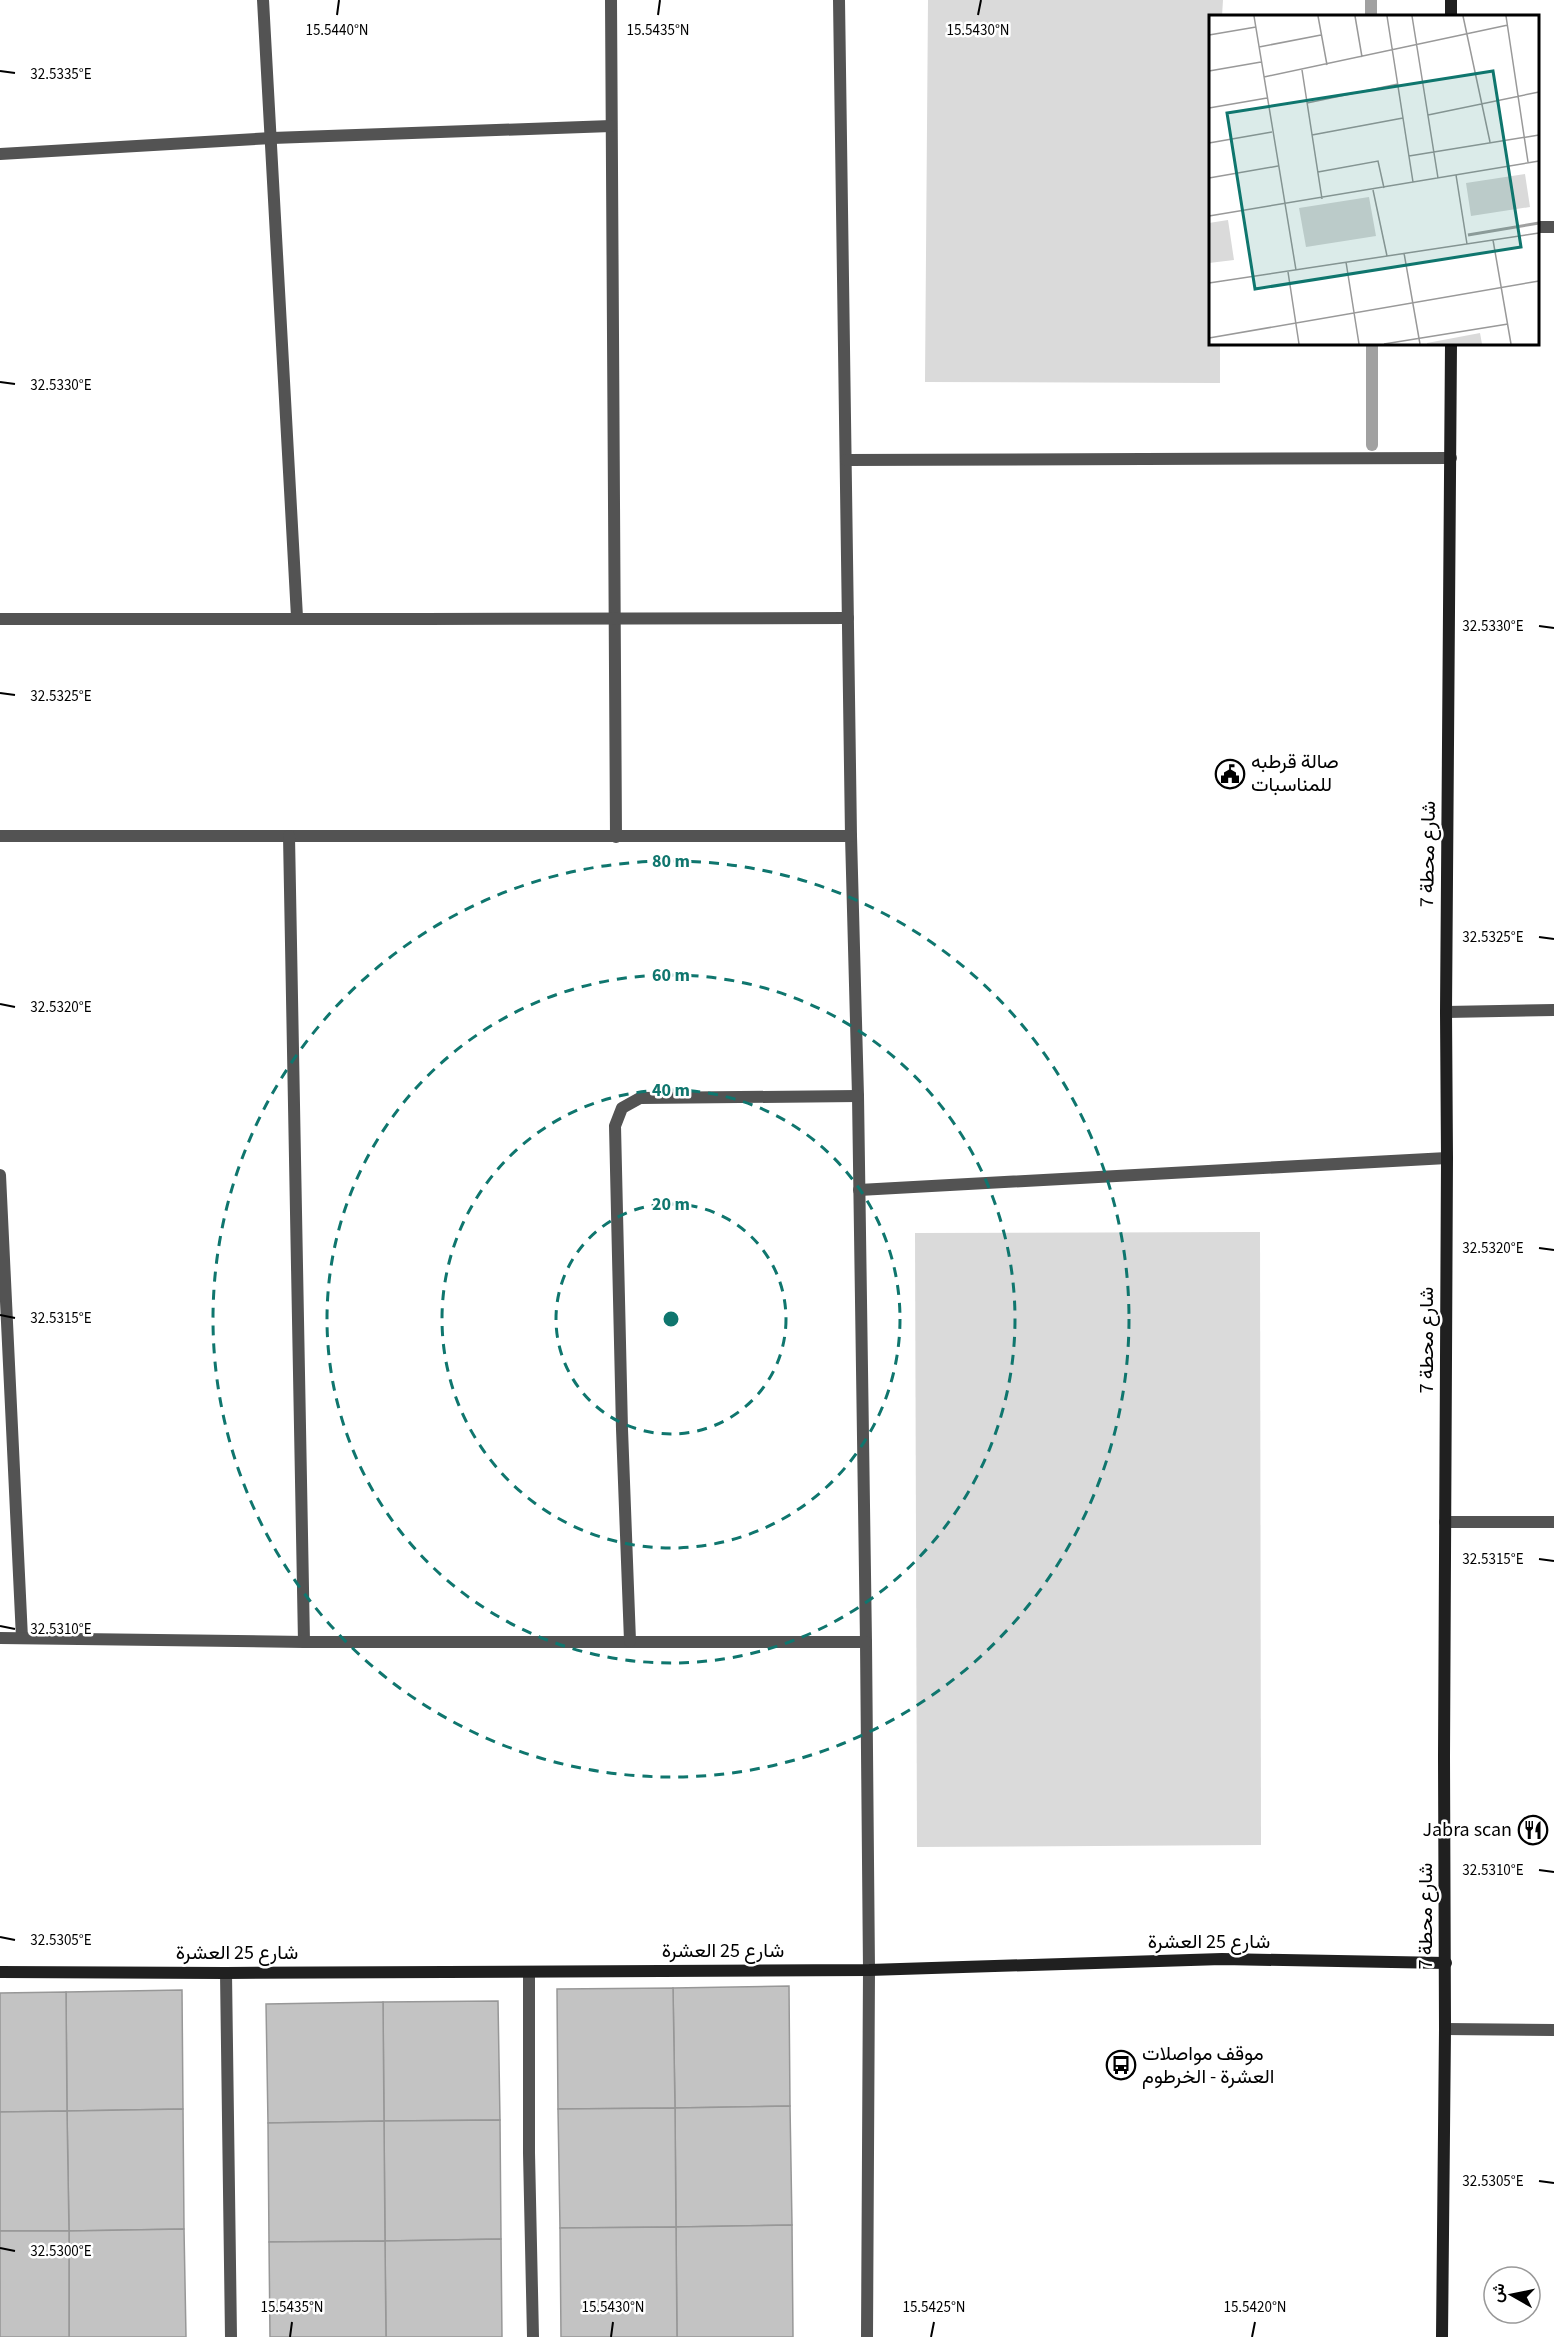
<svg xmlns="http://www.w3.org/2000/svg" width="1554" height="2337" font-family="'Source Sans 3',Vazirmatn,sans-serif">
<rect width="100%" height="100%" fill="#fff"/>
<g fill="#dadada">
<polygon points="928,0 1223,0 1222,16 1210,16 1210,344 1220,344 1220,383 925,382"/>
<polygon points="1260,1232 1261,1845 917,1847 915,1233"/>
</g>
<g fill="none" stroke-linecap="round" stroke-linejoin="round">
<g stroke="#a1a1a1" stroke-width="12">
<polyline points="1371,0 1371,16"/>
<polyline points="1372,344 1372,445"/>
</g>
</g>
<g fill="#c3c3c3" stroke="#979797" stroke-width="1.5">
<polygon points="789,1986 790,2106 675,2108 673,1988"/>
<polygon points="673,1988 675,2108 558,2109 557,1989"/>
<polygon points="182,1990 183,2109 67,2111 66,1992"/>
<polygon points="66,1992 67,2111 0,2112 0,1993"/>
<polygon points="498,2001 500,2120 384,2121 383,2002"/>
<polygon points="383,2002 384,2121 268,2123 266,2004"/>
<polygon points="790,2106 792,2225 676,2227 675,2108"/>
<polygon points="675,2108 676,2227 560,2228 558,2109"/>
<polygon points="183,2109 184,2229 69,2231 67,2111"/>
<polygon points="67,2111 69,2231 0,2231 0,2112"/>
<polygon points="500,2120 501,2239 385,2241 384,2121"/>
<polygon points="384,2121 385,2241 269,2242 268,2123"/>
<polygon points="792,2225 793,2337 677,2337 676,2227"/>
<polygon points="676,2227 677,2337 561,2337 560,2228"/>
<polygon points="184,2229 186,2337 69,2337 69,2231"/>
<rect x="0" y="2231" width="69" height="106"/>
<polygon points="501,2239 502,2337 386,2337 385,2241"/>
<polygon points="385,2241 386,2337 270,2337 269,2242"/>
</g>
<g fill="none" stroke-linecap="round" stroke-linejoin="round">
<g stroke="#535353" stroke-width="12">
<polyline points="263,0 297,617"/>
<polyline points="611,0 616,837"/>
<polyline points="839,0 851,836 858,1096 866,1642 869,1970 867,2337"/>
<polyline points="0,154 272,138 611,126"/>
<polyline points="1538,227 1554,227"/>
<polyline points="846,460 1451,458"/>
<path d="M0,619C283,617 565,621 848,618"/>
<polyline points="0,836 851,836"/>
<polyline points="289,836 304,1642"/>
<polyline points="1446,1012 1554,1010"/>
<polyline points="0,1175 22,1638"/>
<polyline points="859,1190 1447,1158"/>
<polyline points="1445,1522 1554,1522"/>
<polyline points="0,1638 304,1642 866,1642"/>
<polyline points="630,1641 622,1429 615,1126 622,1108 640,1098 858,1096"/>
<polyline points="529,1972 529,2153 533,2337"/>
<polyline points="226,1973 231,2337"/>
<polyline points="1445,2029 1554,2030"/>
</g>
<g stroke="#202020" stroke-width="12">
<polyline points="1451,16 1451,0"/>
<polyline points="0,1972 226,1973 869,1970 1222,1959 1446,1963"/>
<polyline points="1442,2337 1445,2029 1444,1757 1447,1158 1446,1012 1451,344"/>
</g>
</g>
<path fill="none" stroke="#000" stroke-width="2" d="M337,15L339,0M658,15L660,0M978,15L981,0M0,71L15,73M0,382L15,384M1539,626L1554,628M0,693L15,695M1539,937L1554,939M0,1004L15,1007M1539,1248L1554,1250M0,1315L15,1318M1539,1559L1554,1561M0,1626L15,1629M1539,1870L1554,1872M0,1937L15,1940M1539,2181L1554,2183M0,2248L15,2251M290,2337L292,2322M611,2337L613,2322M931,2337L934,2322M1252,2337L1255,2322"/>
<g fill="none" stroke="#0f766e" stroke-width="3" stroke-dasharray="10 8">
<circle cx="671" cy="1319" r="115"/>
<circle cx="671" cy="1319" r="229"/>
<circle cx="671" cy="1319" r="344"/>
<circle cx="671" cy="1319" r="458"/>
</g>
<defs>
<g id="civic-ring" transform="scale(1.5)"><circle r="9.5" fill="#fff" stroke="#000" stroke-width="1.5"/><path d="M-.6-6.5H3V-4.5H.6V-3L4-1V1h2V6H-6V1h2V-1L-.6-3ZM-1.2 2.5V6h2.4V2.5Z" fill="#000"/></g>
<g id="restaurant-ring" transform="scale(1.5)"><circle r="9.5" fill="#fff" stroke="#000" stroke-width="1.5"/><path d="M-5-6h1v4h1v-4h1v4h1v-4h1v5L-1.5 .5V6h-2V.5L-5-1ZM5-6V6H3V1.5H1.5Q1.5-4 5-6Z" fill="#000"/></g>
<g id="bus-ring" transform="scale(1.5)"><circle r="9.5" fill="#fff" stroke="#000" stroke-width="1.5"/><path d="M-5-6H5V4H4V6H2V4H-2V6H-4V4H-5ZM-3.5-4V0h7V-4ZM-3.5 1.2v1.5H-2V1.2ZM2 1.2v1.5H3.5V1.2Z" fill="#000"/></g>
</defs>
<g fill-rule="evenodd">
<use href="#civic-ring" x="1230" y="774"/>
<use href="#restaurant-ring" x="1533" y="1830"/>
<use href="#bus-ring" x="1121" y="2065"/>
</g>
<g text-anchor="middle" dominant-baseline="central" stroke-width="5" stroke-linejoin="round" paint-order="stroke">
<g font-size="20" fill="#000" stroke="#fff" text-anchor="start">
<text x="1251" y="762">صالة قرطبه<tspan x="1251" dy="23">للمناسبات</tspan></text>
<text x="1512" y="1830" text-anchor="end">Jabra scan</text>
<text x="1142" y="2054">موقف مواصلات<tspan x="1142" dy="23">العشرة - الخرطوم</tspan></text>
</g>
<g font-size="20" fill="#000" stroke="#fff">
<text transform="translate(1428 854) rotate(-89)">شارع محطة 7</text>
<text transform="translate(1427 1340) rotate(-90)">شارع محطة 7</text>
<text transform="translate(1426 1916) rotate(-90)">شارع محطة 7</text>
<text x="1209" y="1942">شارع 25 العشرة</text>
<text x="723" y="1951">شارع 25 العشرة</text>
<text x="237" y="1953">شارع 25 العشرة</text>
</g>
</g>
<g transform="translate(1209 15)">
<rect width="330" height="330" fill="#fff"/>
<path d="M316,159L321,192L262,201L257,168ZM160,182L167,221L97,232L90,193ZM19,205L25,245L0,248V208ZM271,318L273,329H218V328Z" fill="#dadada"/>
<path fill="none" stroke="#a1a1a1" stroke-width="3" d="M259,220L330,208"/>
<path fill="none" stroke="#999" stroke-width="1.5" d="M45,1L87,255M109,1L118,50M146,1L153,42M178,1L204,167M203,1L229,163M254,1L281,127M297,1L319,147M0,20L47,12M50,32L112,20M93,55L113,184M0,56L52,47M55,62L299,10M98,88L189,69M0,93L58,83M219,100L330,77M103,120L194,103M0,128L63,117M200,141L330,120M109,157L169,146L175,173M247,160L258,229M0,163L69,151M164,175L178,241M0,201L330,146M284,225L302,329M195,238L211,329M137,247L150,329M79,257L90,329M0,268L330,218M0,323L330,266M175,329L299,309"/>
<path fill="#0f766e" fill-opacity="0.15" stroke="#0f766e" stroke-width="3" d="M284,56L312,232L46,274L18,98Z"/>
<rect width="330" height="330" fill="none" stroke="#000" stroke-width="3"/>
</g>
<g font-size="15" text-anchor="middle" fill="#000" stroke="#fff" stroke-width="5" stroke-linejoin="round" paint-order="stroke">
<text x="337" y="35">15.5440°N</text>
<text x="658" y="35">15.5435°N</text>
<text x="978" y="35">15.5430°N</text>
<text x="61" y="79">32.5335°E</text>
<text x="61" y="390">32.5330°E</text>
<text x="1493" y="631">32.5330°E</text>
<text x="61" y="701">32.5325°E</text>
<text x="1493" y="942">32.5325°E</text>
<text x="61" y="1012">32.5320°E</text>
<text x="1493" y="1253">32.5320°E</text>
<text x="61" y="1323">32.5315°E</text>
<text x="1493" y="1564">32.5315°E</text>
<text x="61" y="1634">32.5310°E</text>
<text x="1493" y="1875">32.5310°E</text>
<text x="61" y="1945">32.5305°E</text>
<text x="1493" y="2186">32.5305°E</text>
<text x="61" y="2256">32.5300°E</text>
<text x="292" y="2312">15.5435°N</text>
<text x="613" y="2312">15.5430°N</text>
<text x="934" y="2312">15.5425°N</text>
<text x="1255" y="2312">15.5420°N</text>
</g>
<circle cx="671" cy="1319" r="9" fill="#0f766e" stroke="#fff" stroke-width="3"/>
<g font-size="18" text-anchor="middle" font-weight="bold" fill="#0f766e" stroke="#fff" stroke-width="5" stroke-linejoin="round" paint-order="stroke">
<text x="671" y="867">80 m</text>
<text x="671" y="981">60 m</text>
<text x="671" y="1096">40 m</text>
<text x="671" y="1210">20 m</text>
</g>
<g transform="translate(1512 2295) rotate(279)"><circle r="28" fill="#ffffff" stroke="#999999" stroke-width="1.5"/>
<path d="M0-4.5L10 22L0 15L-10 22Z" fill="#000000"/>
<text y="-9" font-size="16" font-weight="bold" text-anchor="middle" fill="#000000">ش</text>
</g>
</svg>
